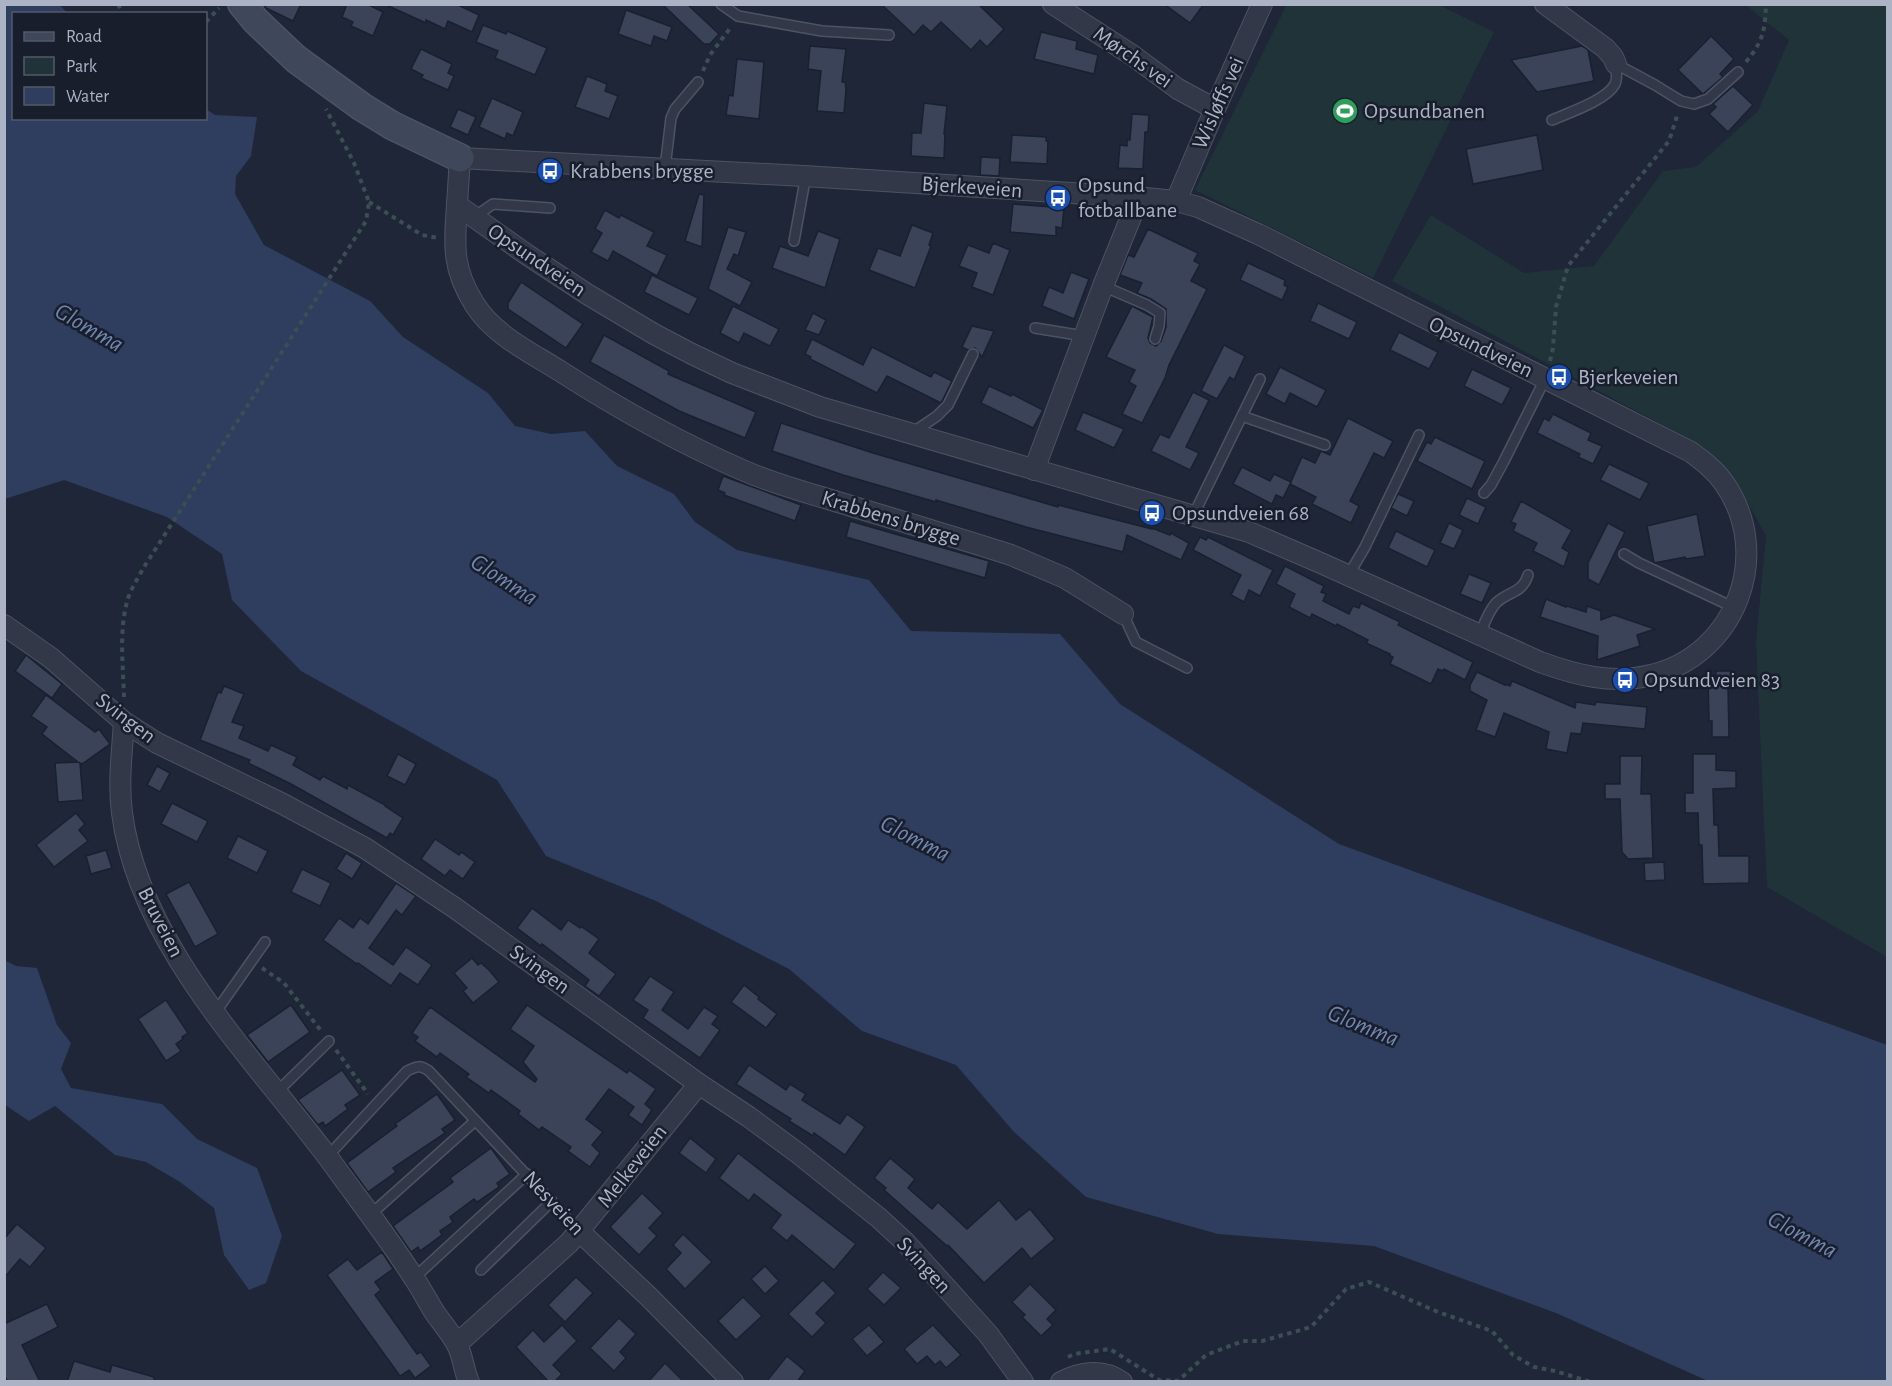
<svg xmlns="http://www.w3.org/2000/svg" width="1892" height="1386" font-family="'Alegreya Sans',sans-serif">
<rect width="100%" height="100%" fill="#1e2638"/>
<g fill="#203339">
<polygon points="1287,4 1439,5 1494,32 1373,278 1195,190"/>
<polygon points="1746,5 1887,5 1887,957 1767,887 1756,642 1766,536 1739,486 1704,447 1392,281 1431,215 1524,273 1594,266 1663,171 1696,167 1758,111 1789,40"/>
</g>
<g fill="#2f3d5e">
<polygon points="4,5 56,5 62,7 67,13 14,14 14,118 206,118 206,109 215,115 257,117 251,156 236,176 235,194 264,245 370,301 403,337 488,393 515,426 551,434 585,431 617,466 674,494 695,522 737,550 869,580 911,631 1060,634 1120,704 1339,844 1887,1045 1887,1381 1708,1381 1556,1313 1374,1246 1218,1234 1086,1197 1014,1132 956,1065 862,1031 789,969 656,901 546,856 497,780 301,671 232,600 222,554 167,517 64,480 5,499"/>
<polygon points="4,960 16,966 37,968 57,1025 71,1043 61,1069 71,1088 162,1104 197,1139 257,1168 282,1236 266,1283 249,1290 224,1255 214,1208 180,1182 146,1162 115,1155 55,1106 29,1121 5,1105"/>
</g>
<g fill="#3a4358" stroke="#19202f" stroke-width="1.5">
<polygon points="263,4 301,4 293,21 266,8"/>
<polygon points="347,4 367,4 383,12 373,36 351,26 353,22 342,17"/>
<polygon points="384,4 456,4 479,15 472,32 448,21 445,29 426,20 426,23"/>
<polygon points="662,4 687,4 719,34 710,44 704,44"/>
<polygon points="881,4 978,4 1004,29 987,47 980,40 971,50 941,22 931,32 923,25 914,35"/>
<polygon points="1164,4 1204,4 1190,23"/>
<polygon points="626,10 672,27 667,41 654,36 651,46 618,34"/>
<polygon points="483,25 506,34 507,31 547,48 535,75 495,58 498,51 476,42"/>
<polygon points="1041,32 1077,41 1076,49 1098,55 1094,74 1034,59"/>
<polygon points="1711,36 1734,59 1720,74 1723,77 1703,94 1678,70"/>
<polygon points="810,46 846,49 842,82 845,82 846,89 844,113 817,111 821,71 808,69"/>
<polygon points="1582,46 1588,50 1594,81 1537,92 1511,60"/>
<polygon points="421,49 452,64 448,73 454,76 448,90 421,78 423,75 411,69"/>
<polygon points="737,59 764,62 759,119 726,115 729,95 733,96"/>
<polygon points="587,76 607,84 605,91 618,96 609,119 575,107"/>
<polygon points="1733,86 1753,105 1728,132 1709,114 1716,107 1713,104"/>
<polygon points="492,98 523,112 513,136 507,133 505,139 479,127"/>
<polygon points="924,103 947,106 944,134 945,134 944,158 911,156 912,133 921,133"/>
<polygon points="458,109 476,117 468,135 450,127"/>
<polygon points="1132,114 1149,115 1148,132 1145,132 1143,169 1118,168 1120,145 1127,146 1127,140 1130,140"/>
<polygon points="1012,135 1046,137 1046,141 1048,141 1047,164 1010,162"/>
<polygon points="1537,135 1543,170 1473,184 1466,149"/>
<polygon points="981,157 1000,158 999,176 980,175"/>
<polygon points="699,194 704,195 702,247 685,241"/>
<polygon points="1013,204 1064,208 1062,228 1056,227 1056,236 1010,232"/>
<polygon points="605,210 619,218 621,215 654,232 647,246 667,255 657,276 613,251 608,261 591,252 602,233 595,229"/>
<polygon points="912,225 933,233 929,245 931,246 915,288 869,270 878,248 900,256"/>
<polygon points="728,227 746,232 738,256 734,254 727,269 752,282 740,306 708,289"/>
<polygon points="1148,229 1198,253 1194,261 1200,264 1191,281 1207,289 1169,365 1165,378 1142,423 1122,414 1136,386 1129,382 1135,370 1106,357 1132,306 1153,317 1148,338 1150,343 1156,346 1161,341 1166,327 1166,309 1151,299 1137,293 1142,283 1120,275 1128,255 1134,257"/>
<polygon points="818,231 840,239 825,288 772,268 780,246 808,256"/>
<polygon points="993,243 1010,250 993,295 972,287 977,273 959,266 968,245 989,253"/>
<polygon points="1248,263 1285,280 1284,285 1288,287 1282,300 1240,280"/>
<polygon points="1071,272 1089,279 1074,319 1042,306 1049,287 1063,293"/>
<polygon points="652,275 698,298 689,315 644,292"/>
<polygon points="521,282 583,324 566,348 508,309 508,303"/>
<polygon points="1318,303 1357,322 1349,339 1310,321"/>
<polygon points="733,306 779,329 770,346 744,333 739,343 720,333"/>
<polygon points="813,313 826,320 819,335 805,330"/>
<polygon points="972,326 994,331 982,357 975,348 968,350 962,347"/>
<polygon points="1399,332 1438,352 1429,369 1390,350"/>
<polygon points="604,335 669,371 668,374 756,412 745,438 679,411 590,362"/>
<polygon points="812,339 863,365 872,347 931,377 934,372 952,381 941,403 887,376 877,393 810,359 811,357 805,354"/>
<polygon points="1224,345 1245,356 1234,380 1230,377 1217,399 1201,391"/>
<polygon points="1280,367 1326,390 1317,407 1290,393 1285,404 1266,394"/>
<polygon points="1472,369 1511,388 1502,405 1464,386"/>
<polygon points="989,386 1011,396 1012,394 1043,410 1033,428 981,403"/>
<polygon points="1193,392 1209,400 1186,447 1199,453 1190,470 1151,451 1160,434 1169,438"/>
<polygon points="1083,412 1124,429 1114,448 1075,430"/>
<polygon points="1553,414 1591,433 1588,440 1602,446 1593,464 1578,457 1580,454 1537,433 1544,418 1549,421"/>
<polygon points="1348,418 1393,441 1384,458 1374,453 1350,501 1359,506 1351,523 1312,504 1316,497 1290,484 1302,457 1315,463 1321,451 1330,455"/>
<polygon points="781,423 873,453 1058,507 1058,505 1152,529 1152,528 1170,535 1171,533 1189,543 1181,560 1127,535 1123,552 1026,527 936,500 936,502 843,475 772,451"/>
<polygon points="1435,437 1485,461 1472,489 1417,461 1427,442 1431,444"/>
<polygon points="1609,464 1649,483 1640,500 1600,480"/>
<polygon points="1242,467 1270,481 1274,474 1291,482 1283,498 1276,495 1272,504 1233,484"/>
<polygon points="723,476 801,505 795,521 724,495 725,493 718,490"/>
<polygon points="1398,494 1414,501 1407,516 1391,508"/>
<polygon points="1467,498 1486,507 1478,524 1459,515"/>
<polygon points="1521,501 1572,530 1562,548 1569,552 1564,567 1533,551 1537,543 1513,531 1516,524 1511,522"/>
<polygon points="1697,514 1705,556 1686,559 1685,557 1654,563 1647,526"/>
<polygon points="850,521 989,561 985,578 846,537"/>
<polygon points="1449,523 1463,530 1454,549 1440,543"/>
<polygon points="1608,523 1625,532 1599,585 1588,579 1588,563"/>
<polygon points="1396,531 1435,550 1427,567 1388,548"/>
<polygon points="1200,537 1206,540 1208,537 1273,570 1260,596 1249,590 1244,602 1231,595 1241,575 1193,550"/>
<polygon points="1285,566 1324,586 1321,592 1326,594 1323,601 1349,614 1353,606 1359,608 1361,603 1400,622 1398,625 1418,635 1473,662 1465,680 1444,669 1443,671 1438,669 1431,684 1390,664 1393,657 1389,655 1390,654 1366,643 1368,640 1337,624 1336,626 1312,614 1310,618 1289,607 1295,594 1276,584"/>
<polygon points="1469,574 1491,583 1482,603 1460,594"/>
<polygon points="1546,599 1566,607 1567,606 1586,612 1587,606 1601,611 1601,620 1614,615 1655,629 1637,635 1640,646 1597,660 1598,636 1540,617"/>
<polygon points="26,655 62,684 52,698 15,671"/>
<polygon points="1716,671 1733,671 1733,687 1728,687 1729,737 1712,737 1712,721 1709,721 1708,678 1716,678"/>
<polygon points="1477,672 1505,685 1505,684 1510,686 1512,681 1575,708 1576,702 1595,705 1596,702 1647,707 1645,729 1583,723 1581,734 1571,733 1567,753 1546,749 1549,732 1504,713 1495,737 1476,730 1487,700 1470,691 1470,685"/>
<polygon points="224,686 244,694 232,722 244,726 239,738 268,751 271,745 297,757 293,765 320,780 323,776 347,789 348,785 385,805 385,806 403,818 393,835 390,833 387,838 291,784 248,763 250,760 200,740 218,692 221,693"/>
<polygon points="46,695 95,732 99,729 110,744 82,764 80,763 83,800 58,802 55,763 78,762 42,734 47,727 31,716"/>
<polygon points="398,754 416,764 405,785 387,776"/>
<polygon points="1693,754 1716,754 1716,770 1736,771 1736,788 1713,789 1714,825 1718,825 1719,856 1749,856 1749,883 1703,884 1702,845 1699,845 1698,813 1685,813 1685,793 1693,793"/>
<polygon points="1620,756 1642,756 1641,794 1651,794 1653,858 1628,859 1622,852 1620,799 1605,799 1605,784 1620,784"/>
<polygon points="157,766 170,773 160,792 147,785"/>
<polygon points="172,803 208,821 197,842 161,824"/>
<polygon points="76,813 85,824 79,830 88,841 54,867 36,845"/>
<polygon points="238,836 268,851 257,873 227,858"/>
<polygon points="435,839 459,855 461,852 475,862 463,879 450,870 445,876 421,859"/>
<polygon points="106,850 112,868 91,874 86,856"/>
<polygon points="346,853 362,863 352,879 336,869"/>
<polygon points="1664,862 1665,880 1645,881 1644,863"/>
<polygon points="302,869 331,883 320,906 291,892"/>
<polygon points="189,882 218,934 195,947 166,894"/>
<polygon points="396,883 416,896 402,915 396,910 369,948 393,965 406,947 432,965 418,985 400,973 391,986 358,963 357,964 323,940 339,918 353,928 360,918 368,924"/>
<polygon points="532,908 561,930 568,920 580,928 582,927 599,939 589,953 616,974 599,996 585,986 589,980 542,944 541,946 517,928"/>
<polygon points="472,958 478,965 481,963 489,970 499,982 473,1003 463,991 467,988 454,973"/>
<polygon points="650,976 674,992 662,1010 688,1029 704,1007 718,1016 712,1024 720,1030 700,1058 643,1018 648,1010 633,1000"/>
<polygon points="744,985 759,997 758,999 777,1014 766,1028 731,1002"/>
<polygon points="166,1000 188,1033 182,1037 183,1039 176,1044 181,1051 166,1061 138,1019"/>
<polygon points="291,1005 310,1032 268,1062 247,1035"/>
<polygon points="527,1005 627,1073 629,1070 656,1089 645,1104 652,1110 642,1125 628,1115 634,1107 609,1089 586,1119 603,1132 592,1145 600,1153 590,1167 568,1151 571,1147 558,1138 542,1127 539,1130 518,1114 520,1111 491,1090 489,1093 466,1077 469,1074 440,1053 437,1057 415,1041 418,1037 412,1033 430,1007 535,1082 537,1079 523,1062 534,1046 510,1029"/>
<polygon points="749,1065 786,1090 790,1084 806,1094 802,1100 840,1124 847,1114 865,1127 845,1155 814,1133 813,1136 789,1121 791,1119 736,1084"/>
<polygon points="342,1070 360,1095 345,1105 348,1109 325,1126 323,1122 318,1125 298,1100"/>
<polygon points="437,1094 455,1120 442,1129 445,1133 393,1168 396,1172 368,1192 347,1163 397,1126 395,1124"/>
<polygon points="690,1138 716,1159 706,1173 679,1153"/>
<polygon points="491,1148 510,1174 497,1183 499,1187 477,1202 474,1199 450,1217 453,1222 440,1231 442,1235 420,1251 418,1247 411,1252 393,1226 453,1182 450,1178"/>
<polygon points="738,1153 856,1244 834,1270 792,1235 787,1241 771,1228 781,1215 754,1194 749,1201 719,1178"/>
<polygon points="890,1158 915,1179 908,1188 932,1209 938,1202 967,1229 999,1200 1016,1220 1030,1209 1055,1239 1031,1259 1022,1248 984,1283 948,1245 947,1246 884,1190 886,1188 874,1178"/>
<polygon points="642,1193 663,1213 649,1228 657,1236 639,1255 610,1227"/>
<polygon points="17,1224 46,1248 30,1267 20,1259 4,1278 4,1239"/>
<polygon points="683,1234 712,1262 685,1289 666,1269 681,1253 673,1245"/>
<polygon points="382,1252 393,1269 375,1282 381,1290 375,1295 417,1354 421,1352 431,1366 415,1378 409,1370 400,1376 327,1275 348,1259 357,1270"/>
<polygon points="765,1266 779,1281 765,1294 751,1279"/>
<polygon points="883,1272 901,1288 884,1305 867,1289"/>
<polygon points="576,1277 593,1293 565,1322 548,1305"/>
<polygon points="823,1280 836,1293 816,1313 826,1323 812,1337 788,1314"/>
<polygon points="1030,1284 1056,1310 1047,1319 1053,1325 1041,1336 1022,1317 1025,1315 1012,1302"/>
<polygon points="743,1297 762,1316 736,1340 718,1321"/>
<polygon points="47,1304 58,1327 22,1345 40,1382 8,1382 4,1375 4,1324"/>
<polygon points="619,1318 636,1334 620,1352 626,1358 614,1371 590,1348"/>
<polygon points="562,1325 577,1341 553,1365 562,1374 554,1382 549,1382 516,1347 533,1330 544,1342"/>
<polygon points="869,1325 884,1342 867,1356 852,1339"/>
<polygon points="933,1325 961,1355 946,1368 940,1361 935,1365 927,1356 917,1364 904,1349"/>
<polygon points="787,1356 805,1371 797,1382 766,1382"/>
<polygon points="74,1361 110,1372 112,1365 154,1377 154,1382 67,1382"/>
<polygon points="665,1363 684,1382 648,1382"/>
</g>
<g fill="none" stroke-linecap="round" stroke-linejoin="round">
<g stroke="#4c5363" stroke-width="12">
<g id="lane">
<polyline points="721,4 738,16 822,31 889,35"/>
<polyline points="1616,64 1655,85 1681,101 1694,104 1708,99 1738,72"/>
<path d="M1552,120C1568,113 1607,100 1615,84C1618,78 1616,71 1616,64"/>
<polyline points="665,168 671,118 675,109 698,82"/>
<polyline points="474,217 493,204 550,208"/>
<polyline points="794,241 804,186 804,176"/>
<polyline points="1103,286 1147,305 1160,313 1159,326 1155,339"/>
<polyline points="1035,328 1084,336"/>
<polyline points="1242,416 1325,445"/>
<polyline points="912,433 937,416 948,405 973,354"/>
<polyline points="1484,493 1491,485 1504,461 1545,379"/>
<polyline points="1193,516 1260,379"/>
<polyline points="1624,554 1639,563 1735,608"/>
<polyline points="1348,576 1365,547 1419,435"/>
<polyline points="1123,614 1136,642 1187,668"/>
<path d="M1480,634C1484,624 1488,612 1496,603C1508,591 1522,594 1528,575"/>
<polyline points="215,1013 265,942"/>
<polyline points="276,1093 329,1041"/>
<path d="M327,1157L407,1071C417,1066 420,1065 429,1071L580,1232"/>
<polyline points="370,1215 475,1121"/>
<polyline points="481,1270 552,1201"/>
<polyline points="414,1278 527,1174"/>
</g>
</g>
<g stroke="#4c5363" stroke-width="22">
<g id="street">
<polyline points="1053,4 1132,55 1178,89 1215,109"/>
<polyline points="1545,4 1605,48 1613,57 1616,64"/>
<path d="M460,158L804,176L1135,197L1176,201L1198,207L1258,234L1691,452C1703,461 1715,470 1724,483C1774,554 1736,655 1651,675C1613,685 1576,675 1540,662L1323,564L1249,532L820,407L732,373L692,354L654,334L587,294L526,254L457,205Z"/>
<polyline points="1176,201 1215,109 1262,4"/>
<path d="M457,205C454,246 452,269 475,305C494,335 530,352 560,371C619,409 682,444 747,472C780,486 816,495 851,506C904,522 958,538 1011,555L1065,578L1123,614"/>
<polyline points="1034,470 1103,286 1131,217 1135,197"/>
<polyline points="4,625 51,658 124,722 157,743 281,803 365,848 455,908 699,1084 749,1117 799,1154 879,1218 905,1242 988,1334 1023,1382"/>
<path d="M124,722C122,752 118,783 122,813C139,945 253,1057 330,1160C358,1199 388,1237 414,1278C422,1290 428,1302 435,1313C442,1323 450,1332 456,1343C463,1354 463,1369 469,1382"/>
<polyline points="580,1232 649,1297 733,1382"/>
<polyline points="457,1344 569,1243 699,1084"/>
<path d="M1061,1382C1080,1372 1103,1368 1122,1382"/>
</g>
</g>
<g stroke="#4c5363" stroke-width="30">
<polyline id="secondary" points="242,4 256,21 296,59 362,107 393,126 460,158"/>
</g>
<g stroke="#3b4f53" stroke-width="4" stroke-dasharray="4.5 4.5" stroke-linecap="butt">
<polyline points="118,4 123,14"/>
<polyline points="206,22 219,8"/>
<path d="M1746,62C1763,41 1765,31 1766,4"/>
<polyline points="703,71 710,55 731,27"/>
<polyline points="369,202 422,235 439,238"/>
<polyline points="1550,361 1553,348 1556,307 1568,266 1669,141 1678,113"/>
<path d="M124,697C123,666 119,631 127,602C130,590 138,578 144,567L366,221L369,202L354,163L326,109"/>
<polyline points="262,968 284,983 322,1032"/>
<polyline points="336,1050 368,1094"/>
<polyline points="1068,1357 1074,1354 1110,1349 1159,1380 1178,1381 1206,1355 1243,1341 1262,1341 1311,1327 1346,1289 1369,1282 1438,1312 1492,1331 1513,1355 1534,1367 1555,1371 1591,1382"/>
</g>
<use href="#lane" stroke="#323848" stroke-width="9"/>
<use href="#street" stroke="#323848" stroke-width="20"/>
<use href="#secondary" stroke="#3f475b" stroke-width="27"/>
</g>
<defs>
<g id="stadium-disc" transform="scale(1.35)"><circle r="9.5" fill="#2e9e5b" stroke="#181e2c"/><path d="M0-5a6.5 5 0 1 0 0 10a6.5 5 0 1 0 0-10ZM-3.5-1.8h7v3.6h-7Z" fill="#fff"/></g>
<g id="bus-disc" transform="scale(1.35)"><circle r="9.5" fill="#1a4fb4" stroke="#181e2c"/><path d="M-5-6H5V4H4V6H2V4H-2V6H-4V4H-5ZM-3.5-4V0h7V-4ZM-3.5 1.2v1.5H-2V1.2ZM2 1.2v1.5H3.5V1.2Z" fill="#fff"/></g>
</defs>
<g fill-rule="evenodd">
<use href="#stadium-disc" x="1345" y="111"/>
<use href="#bus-disc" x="550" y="171"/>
<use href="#bus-disc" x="1058" y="198"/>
<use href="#bus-disc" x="1559" y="377"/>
<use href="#bus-disc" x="1152" y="513"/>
<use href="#bus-disc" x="1625" y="680"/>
</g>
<g text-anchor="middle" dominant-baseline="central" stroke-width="5" stroke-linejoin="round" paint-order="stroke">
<g font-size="22" fill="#acb3c5" stroke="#181e2c">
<text transform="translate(1133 57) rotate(35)">Mørchs vei</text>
<text transform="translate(1218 103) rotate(-66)">Wisløffs vei</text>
<text transform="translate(972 187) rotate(4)">Bjerkeveien</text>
<text transform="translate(537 260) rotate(34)">Opsundveien</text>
<text transform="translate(1481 347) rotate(26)">Opsundveien</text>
<text transform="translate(891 518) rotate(17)">Krabbens brygge</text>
<text transform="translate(126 718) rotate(37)">Svingen</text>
<text transform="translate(161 922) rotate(63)">Bruveien</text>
<text transform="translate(540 969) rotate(36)">Svingen</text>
<text transform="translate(632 1166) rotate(-52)">Melkeveien</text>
<text transform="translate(554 1203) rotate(47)">Nesveien</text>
<text transform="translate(924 1265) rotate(47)">Svingen</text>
</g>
<g font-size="22" fill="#acb3c5" stroke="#181e2c" text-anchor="start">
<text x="1364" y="111">Opsundbanen</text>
<text x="570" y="171">Krabbens brygge</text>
<text x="1078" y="185">Opsund<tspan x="1078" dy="25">fotballbane</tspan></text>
<text x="1578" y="377">Bjerkeveien</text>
<text x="1172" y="513">Opsundveien 68</text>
<text x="1644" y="680">Opsundveien 83</text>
</g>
<g font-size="24" font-style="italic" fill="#7286b0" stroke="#181e2c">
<text transform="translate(89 328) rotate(30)">Glomma</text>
<text transform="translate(504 580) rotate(33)">Glomma</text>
<text transform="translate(915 839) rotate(27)">Glomma</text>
<text transform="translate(1363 1026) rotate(22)">Glomma</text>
<text transform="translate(1802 1235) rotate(28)">Glomma</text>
</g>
</g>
<rect width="1892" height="1386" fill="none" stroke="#acb3c5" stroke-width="12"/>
<rect x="12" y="12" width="195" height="108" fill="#181e2c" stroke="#535a69" stroke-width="1.5"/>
<rect x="24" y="32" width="30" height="9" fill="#3f475b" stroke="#535a69" stroke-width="1.5"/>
<text x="66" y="42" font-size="18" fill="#acb3c5">Road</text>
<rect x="24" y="57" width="30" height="18" fill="#203339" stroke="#535a69" stroke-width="1.5"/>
<text x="66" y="72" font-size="18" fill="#acb3c5">Park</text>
<rect x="24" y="87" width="30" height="18" fill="#2f3d5e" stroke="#535a69" stroke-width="1.5"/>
<text x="66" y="102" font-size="18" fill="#acb3c5">Water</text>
</svg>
